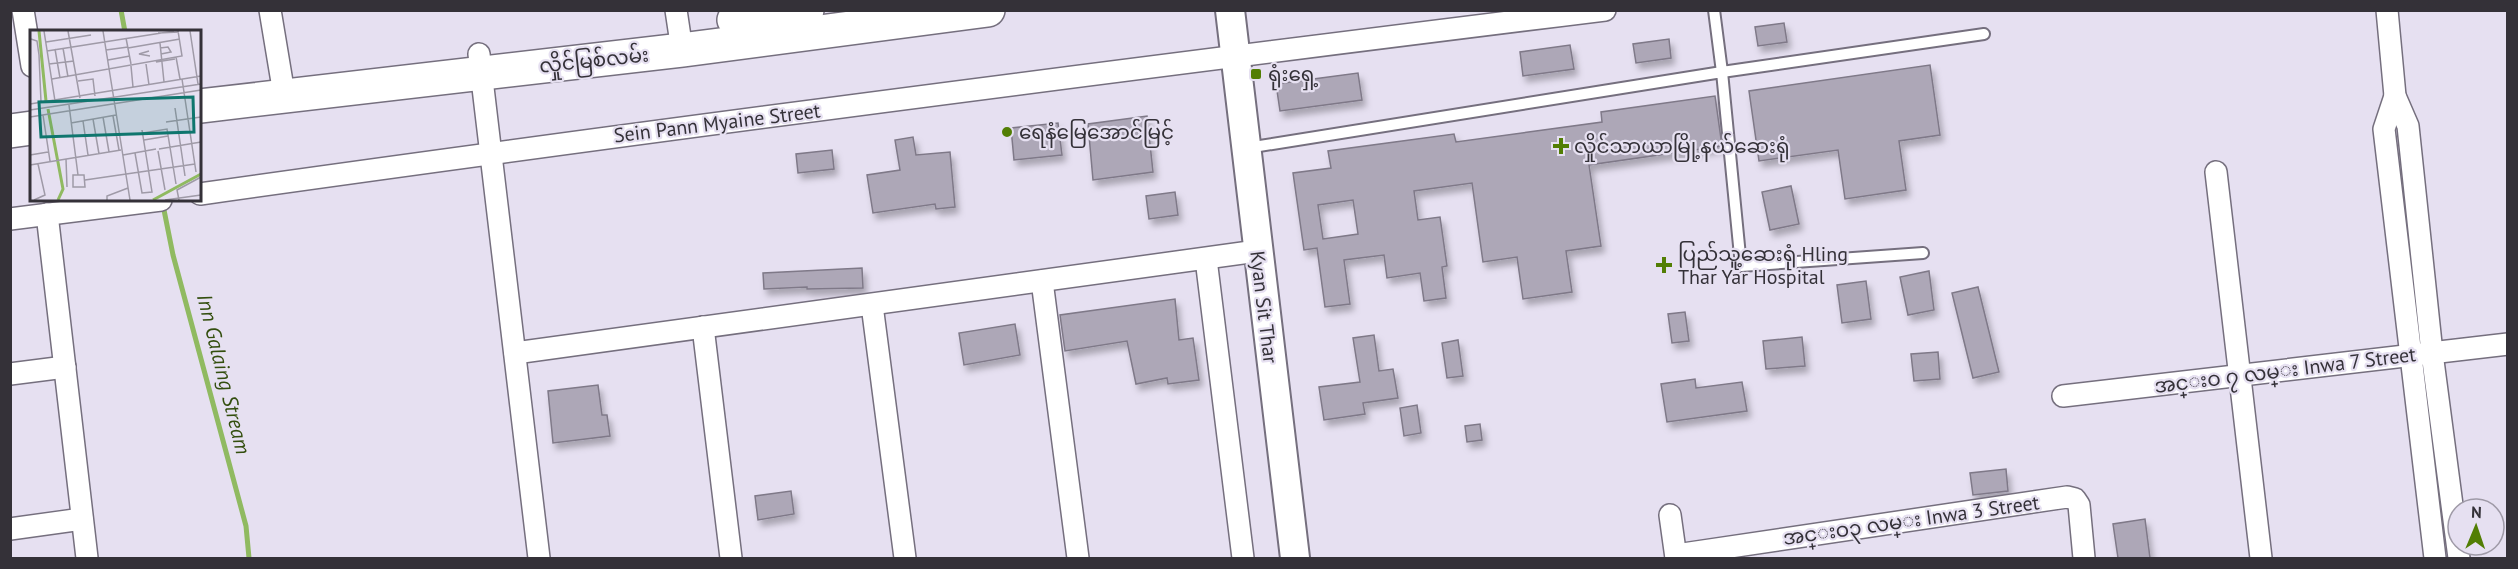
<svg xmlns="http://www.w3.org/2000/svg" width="2518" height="569" font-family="'PT Sans','Noto Sans Myanmar',sans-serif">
<defs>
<filter id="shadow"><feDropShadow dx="3.5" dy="6" stdDeviation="3" flood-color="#0004"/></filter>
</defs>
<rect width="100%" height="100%" fill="#e6e0f1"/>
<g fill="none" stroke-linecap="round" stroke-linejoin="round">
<g stroke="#90ba61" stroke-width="5">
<polyline points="121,10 125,32"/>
<polyline points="163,205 173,255 246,526 249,558"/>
</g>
</g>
<g fill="#ada7b7" stroke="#7f7988" stroke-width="1.5" fill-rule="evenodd" filter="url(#shadow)">
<polygon points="1784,23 1787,42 1758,46 1755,27"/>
<polygon points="1669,39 1671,58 1636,63 1633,44"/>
<polygon points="1570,45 1574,69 1523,76 1520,52"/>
<polygon points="1930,65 1940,135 1899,141 1906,190 1845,199 1838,150 1759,161 1749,91"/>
<polygon points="1358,73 1362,100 1280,111 1276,84"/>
<path d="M1715,96L1722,146L1589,165L1601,246L1566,251L1572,292L1523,299L1517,257L1483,262L1472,183L1414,191L1418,220L1440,217L1447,266L1442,267L1446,298L1424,301L1420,273L1387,278L1384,255L1344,260L1350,304L1325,307L1317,248L1304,250L1293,173L1331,168L1328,151L1454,134L1456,142L1602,122L1601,112ZM1353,200L1358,234L1323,239L1318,205Z"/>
<polygon points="1147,116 1153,172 1093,180 1088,124"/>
<polygon points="1058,123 1062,155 1014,160 1011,128"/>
<polygon points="913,137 916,155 950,152 955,207 936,209 935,204 873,213 867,175 900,170 895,140"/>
<polygon points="832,150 834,169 798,173 796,154"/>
<polygon points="1791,186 1799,224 1770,230 1762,192"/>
<polygon points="1175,192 1178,215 1149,219 1146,196"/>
<polygon points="862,268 863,288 807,289 807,287 764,289 763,273"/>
<polygon points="1929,271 1934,310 1908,315 1900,277"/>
<polygon points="1866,281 1871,319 1842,323 1837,285"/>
<polygon points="1978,287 1999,372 1973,378 1952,293"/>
<polygon points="1175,299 1179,340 1193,338 1199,380 1168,384 1167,378 1136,384 1127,341 1065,351 1060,315"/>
<polygon points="1685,312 1689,341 1672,343 1668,314"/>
<polygon points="1015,324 1020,355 964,365 959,333"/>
<polygon points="1374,335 1379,371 1393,369 1398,398 1363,403 1365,414 1324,420 1319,387 1360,382 1353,338"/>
<polygon points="1802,337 1805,366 1766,369 1763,341"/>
<polygon points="1458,340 1463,376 1447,378 1442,343"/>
<polygon points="1938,352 1940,379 1914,381 1911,354"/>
<polygon points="1695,379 1696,388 1742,382 1747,411 1667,422 1661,384"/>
<polygon points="598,385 602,415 607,415 610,436 553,443 548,391"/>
<polygon points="1417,405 1421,433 1404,436 1400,408"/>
<polygon points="1480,424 1482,440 1467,442 1465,426"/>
<polygon points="2006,469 2008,491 1973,495 1970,473"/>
<polygon points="791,491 794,514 758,520 755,496"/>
<polygon points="2145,519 2150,558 2118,558 2113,524"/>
</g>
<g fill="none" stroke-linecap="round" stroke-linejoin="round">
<g stroke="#756f7e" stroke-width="14">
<g id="service">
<polyline points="1714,10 1722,72 1984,34"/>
<polyline points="1247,148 1722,72 1741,266 1923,253"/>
</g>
</g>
<g stroke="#756f7e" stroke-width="24">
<g id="minor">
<polyline points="23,10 32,66"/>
<polyline points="270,10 284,94"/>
<polyline points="676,10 682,50"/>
<polyline points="2387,10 2395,96 2408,126 2432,353 2459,558"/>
<polyline points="479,54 539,558"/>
<polyline points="2395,96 2384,129 2435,558"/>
<polyline points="2216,172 2261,558"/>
<path d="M200,194C667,128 1136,68 1605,10"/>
<polyline points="47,214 87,558"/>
<polyline points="10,219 161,200"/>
<polyline points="1206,259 1243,558"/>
<polyline points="1042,281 1078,558"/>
<polyline points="872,305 905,558"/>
<polyline points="703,327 731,558"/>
<polyline points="515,353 1257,251"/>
<polyline points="10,374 65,367"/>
<polyline points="2063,396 2508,344"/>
<polyline points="1670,515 1676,558"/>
<polyline points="10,529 82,519"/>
<polyline points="1676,555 2067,497 2075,499 2079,505 2084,558"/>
</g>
</g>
<g stroke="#756f7e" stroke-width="32">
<polyline id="secondary" points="1230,10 1295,558"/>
</g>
<g stroke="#756f7e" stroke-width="36">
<g id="primary">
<polyline points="734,20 807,10"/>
<polyline points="200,106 682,50 988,10"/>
<polyline points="10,131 32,128"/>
</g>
</g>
<use href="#service" stroke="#fff" stroke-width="10"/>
<use href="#minor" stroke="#fff" stroke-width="21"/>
<use href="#secondary" stroke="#fff" stroke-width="28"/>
<use href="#primary" stroke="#fff" stroke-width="33"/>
</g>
<g fill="#527e04" stroke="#e6e0f1" stroke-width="2">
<rect x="1250" y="68" width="12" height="12" rx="3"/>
<circle cx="1007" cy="132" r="6"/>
<path d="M1558 137h6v6h6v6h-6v6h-6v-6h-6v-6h6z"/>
<path d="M1661 256h6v6h6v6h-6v6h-6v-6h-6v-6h6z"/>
</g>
<g text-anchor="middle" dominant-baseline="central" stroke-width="4.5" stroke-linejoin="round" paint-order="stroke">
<g font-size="20" fill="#343138" stroke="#e6e0f1">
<text transform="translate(594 60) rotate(-6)">လှိုင်မြစ်လမ်း</text>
<text transform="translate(717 123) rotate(-7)">Sein Pann Myaine Street</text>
<text transform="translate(1264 307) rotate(83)">Kyan Sit Thar</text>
<text transform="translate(2285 370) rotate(-7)">အင္းဝ ၇ လမ္း Inwa 7 Street</text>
<text transform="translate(1911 520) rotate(-8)">အင္းဝ၃ လမ္း Inwa 3 Street</text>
</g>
<g font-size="20" fill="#343138" stroke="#e6e0f1" text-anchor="start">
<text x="1268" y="74">ရုံးရှေ့</text>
<text x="1019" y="132">ရေနံမြေအောင်မြင့်</text>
<text x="1574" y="146">လှိုင်သာယာမြို့နယ်ဆေးရုံ</text>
<text x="1678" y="254">ပြည်သူ့ဆေးရုံ Hling<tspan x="1678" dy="23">Thar Yar Hospital</tspan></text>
</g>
<g font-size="21" font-style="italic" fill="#334e0e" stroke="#e6e0f1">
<text transform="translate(224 374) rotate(76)">Inn Galaing Stream</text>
</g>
</g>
<g transform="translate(30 30)">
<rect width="171" height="171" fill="#e6e0f1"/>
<path fill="none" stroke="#90ba61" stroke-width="3" d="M9,1L16,71M18,79L33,159L28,170M123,170L171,144"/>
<path fill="none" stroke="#9f9aa7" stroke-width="1.5" d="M14,1L25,71M38,1L50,68M73,1L100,170M160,1L168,54M128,3L149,2M96,8L101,34M1,9L7,11L9,25L11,72M16,12L61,5M130,13L134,52M33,18L38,47M98,18L150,9M130,18L138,17L141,22L131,24M25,19L30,48M76,20L98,17M17,21L144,1M119,21L109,24L120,26M146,27L150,49M78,30L100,26M126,32L145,29M19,34L44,31M116,34L119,55M101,36L103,57M22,49L152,26L148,1M152,49L166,142M48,51L63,49L65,66M0,74L171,46M39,75L48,145M145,78L155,146M0,80L171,54M13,85L20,131M83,86L89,120M0,87L171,60M73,87L79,122M63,89L69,124M53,91L58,125M136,92L171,87M41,93L86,85M113,103L137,99L146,154M114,110L138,106M129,119L171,112M128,121L135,160M105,123L112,163L122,162L112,100M0,125L18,122M93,125L126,119M36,129L37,157M0,135L91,120M43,145H54L55,157H43ZM55,150L165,134M4,170L15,165L8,134M77,170V166L98,158M135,170L171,165M149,170L147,160L171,147"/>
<path fill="#0f766e" fill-opacity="0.15" stroke="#0f766e" stroke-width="3" d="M163,67L164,102L11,107L9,72Z"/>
<rect width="171" height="171" fill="none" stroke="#343138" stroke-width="3"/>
</g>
<rect width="2518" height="569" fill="none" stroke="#343138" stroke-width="24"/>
<g transform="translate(2476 527) rotate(2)"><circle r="28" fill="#e6e0f1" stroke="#9f9aa7" stroke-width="1.5"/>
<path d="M0-4.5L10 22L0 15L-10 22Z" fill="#527e04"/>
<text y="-9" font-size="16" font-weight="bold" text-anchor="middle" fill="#343138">N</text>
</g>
</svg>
